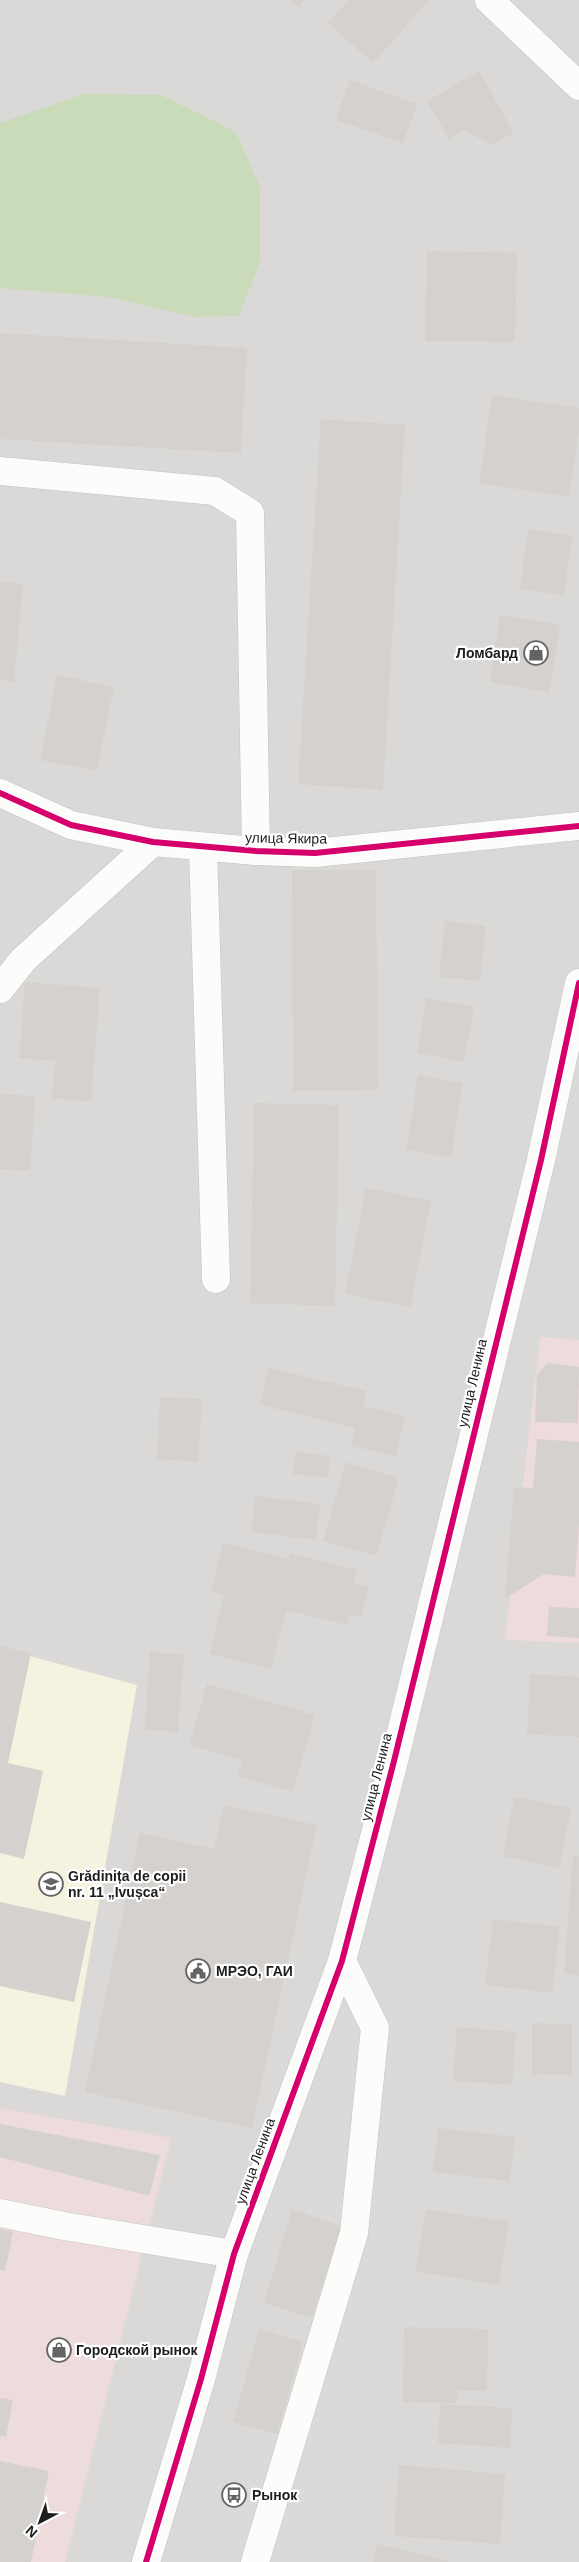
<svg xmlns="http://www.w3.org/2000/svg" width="579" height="2562" font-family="Helvetica,sans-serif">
<rect width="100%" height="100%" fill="#ece9e6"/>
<rect fill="#dbd9d7" x="0" y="0" width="579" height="2562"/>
<g fill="#eedcdc">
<polygon points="540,1337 579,1340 579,1643 505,1640"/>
<polygon points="0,2108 171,2138 65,2562 0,2562"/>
</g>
<polygon fill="#f6f2e0" points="0,1648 137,1685 65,2096 0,2082"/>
<polygon fill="#cadbba" points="84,94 161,95 236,132 260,187 260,262 239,316 195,317 107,297 0,288 0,123"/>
<polygon fill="#dcdad9" points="368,1956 438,1971 358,2562 219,2562"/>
<g fill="#d4d1ce">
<polygon points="290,0 305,0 299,7"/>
<polygon points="349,0 429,0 373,63 328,23"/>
<polygon points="479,71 514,133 491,145 465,130 449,139 427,101"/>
<polygon points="350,80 417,104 403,143 336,120"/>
<polygon points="427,251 517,253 515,342 425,341"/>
<polygon points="0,333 247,348 241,453 0,439"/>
<polygon points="492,395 579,408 579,429 569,497 479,483"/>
<polygon points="321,419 405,425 383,790 298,784"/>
<polygon points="528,529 572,536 564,595 520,589"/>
<polygon points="0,582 23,584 14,682 0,680"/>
<polygon points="500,615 560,625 549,692 490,682"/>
<polygon points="57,675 114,687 97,771 40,760"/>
<polygon points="292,870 376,870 378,1090 293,1091"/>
<polygon points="445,921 486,926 480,981 439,977"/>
<polygon points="25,982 100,988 91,1102 52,1098 55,1061 19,1058"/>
<polygon points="426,998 474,1006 464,1062 417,1053"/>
<polygon points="418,1075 463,1083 451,1158 406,1150"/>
<polygon points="0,1094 35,1096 30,1171 0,1169"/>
<polygon points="254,1103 339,1105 335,1306 250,1303"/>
<polygon points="366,1188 431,1201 410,1307 345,1294"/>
<polygon points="548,1363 579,1367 578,1423 535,1422 537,1374"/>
<polygon points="269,1368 366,1391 363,1406 405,1416 396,1456 351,1446 355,1428 260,1405"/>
<polygon points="160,1397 202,1399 198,1462 157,1459"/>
<polygon points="537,1439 579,1442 579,1524 575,1577 544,1574 505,1599 514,1487 533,1488"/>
<polygon points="295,1452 330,1456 328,1478 293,1474"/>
<polygon points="346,1462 399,1478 376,1556 323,1541"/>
<polygon points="255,1496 320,1504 316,1540 251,1532"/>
<polygon points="223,1543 288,1559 290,1553 357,1570 354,1583 369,1586 361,1617 349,1614 347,1625 286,1610 271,1669 210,1654 224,1595 211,1592"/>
<polygon points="549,1607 579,1608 579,1638 547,1636"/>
<polygon points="0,1646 31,1653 8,1763 43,1771 24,1859 0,1853"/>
<polygon points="150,1652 184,1654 178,1732 145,1730"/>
<polygon points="530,1674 579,1677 579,1737 527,1734"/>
<polygon points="207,1684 315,1715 293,1792 238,1776 242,1760 189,1745"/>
<polygon points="514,1797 571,1808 559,1868 503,1856"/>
<polygon points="224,1805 317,1825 252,2128 85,2092 140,1833 214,1849"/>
<polygon points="573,1855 579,1856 579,1976 564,1974"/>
<polygon points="0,1902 91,1922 74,2002 0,1986"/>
<polygon points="493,1919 560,1927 552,1993 485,1985"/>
<polygon points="532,2023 572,2024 572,2075 532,2074"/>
<polygon points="457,2027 516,2032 512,2085 453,2081"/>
<polygon points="0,2124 160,2155 149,2196 0,2157"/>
<polygon points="438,2128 515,2137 510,2181 433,2172"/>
<polygon points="426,2209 509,2222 499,2285 416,2272"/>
<polygon points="292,2210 341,2226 312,2318 264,2303"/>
<polygon points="0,2229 13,2232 5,2271 0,2270"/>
<polygon points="404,2327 488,2329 487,2391 457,2391 457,2403 403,2402"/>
<polygon points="259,2329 303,2342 277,2434 233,2422"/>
<polygon points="0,2398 13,2400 6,2437 0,2436"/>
<polygon points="440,2404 512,2408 510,2448 438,2443"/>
<polygon points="0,2461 49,2471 31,2562 0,2562"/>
<polygon points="399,2465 505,2474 500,2544 394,2536"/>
<polygon points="377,2544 448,2561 448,2562 373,2562"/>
</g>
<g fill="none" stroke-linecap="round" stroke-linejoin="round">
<g stroke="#c4c3c2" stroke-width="29">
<g id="minor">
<polyline points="489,0 579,86"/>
<polyline points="0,471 215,491 250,513 256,851"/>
<polyline points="0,793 71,825 153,842 256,851 315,853 579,826"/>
<polyline points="203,848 216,1279"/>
<polyline points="0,989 23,960 153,842"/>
<polyline points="0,2213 64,2226 234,2254"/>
<polyline points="146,2562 201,2379 234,2254 342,1961 394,1761 541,1160 579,983"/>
<polyline points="255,2562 354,2233 375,2028 342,1961"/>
</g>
</g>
<use href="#minor" stroke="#fcfcfb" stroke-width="28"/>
<g stroke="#fff" stroke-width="9">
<g id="cycleway">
<polyline points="0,793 71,825 153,842 256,851 315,853 579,826"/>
<polyline points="146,2562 201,2379 234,2254 342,1961 394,1761 541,1160 579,983"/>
</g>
</g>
<use href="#cycleway" stroke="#d6006c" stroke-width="6"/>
</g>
<defs>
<g id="shop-ring" transform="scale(1.25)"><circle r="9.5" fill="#fff" stroke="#656463" stroke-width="1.5"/><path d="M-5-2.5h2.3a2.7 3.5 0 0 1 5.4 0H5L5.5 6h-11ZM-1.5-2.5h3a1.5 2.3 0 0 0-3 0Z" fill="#656463"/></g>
<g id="school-ring" transform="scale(1.25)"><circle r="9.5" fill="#fff" stroke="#656463" stroke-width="1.5"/><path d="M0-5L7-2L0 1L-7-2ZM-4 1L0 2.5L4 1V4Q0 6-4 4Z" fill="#656463"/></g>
<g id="civic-ring" transform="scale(1.25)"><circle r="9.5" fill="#fff" stroke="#656463" stroke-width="1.5"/><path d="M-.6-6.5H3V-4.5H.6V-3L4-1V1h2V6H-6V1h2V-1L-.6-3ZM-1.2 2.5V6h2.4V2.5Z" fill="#656463"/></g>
<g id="bus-ring" transform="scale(1.25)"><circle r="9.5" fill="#fff" stroke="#656463" stroke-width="1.5"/><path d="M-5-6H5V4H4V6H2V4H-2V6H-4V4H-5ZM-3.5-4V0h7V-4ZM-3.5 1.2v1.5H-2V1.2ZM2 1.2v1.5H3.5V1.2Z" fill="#656463"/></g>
</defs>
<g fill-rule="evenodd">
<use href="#shop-ring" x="536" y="653"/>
<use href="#school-ring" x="51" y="1884"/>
<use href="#civic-ring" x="198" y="1971"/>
<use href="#shop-ring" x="59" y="2350"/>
<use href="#bus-ring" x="234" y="2495"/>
</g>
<g text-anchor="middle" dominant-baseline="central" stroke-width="4.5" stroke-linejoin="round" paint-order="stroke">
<g font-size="14" font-weight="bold" fill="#1d1d1d" stroke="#fff" text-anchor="start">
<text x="518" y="653" text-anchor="end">Ломбард</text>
<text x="68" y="1876">Grădinița de copii<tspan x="68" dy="16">nr. 11 „Ivușca“</tspan></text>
<text x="216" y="1971">МРЭО, ГАИ</text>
<text x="76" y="2350">Городской рынок</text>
<text x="252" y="2495">Рынок</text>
</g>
<g font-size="14" fill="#1d1d1d" stroke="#fff">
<text transform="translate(286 838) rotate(1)">улица Якира</text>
<text transform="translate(472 1383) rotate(-77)">улица Ленина</text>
<text transform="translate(376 1777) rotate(-76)">улица Ленина</text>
<text transform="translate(255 2161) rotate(-70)">улица Ленина</text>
</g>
</g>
<g transform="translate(40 2522) rotate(221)" stroke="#ffffff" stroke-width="4" paint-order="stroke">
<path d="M0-4L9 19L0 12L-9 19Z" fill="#1d1d1d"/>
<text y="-8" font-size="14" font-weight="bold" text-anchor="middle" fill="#1d1d1d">N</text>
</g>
</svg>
